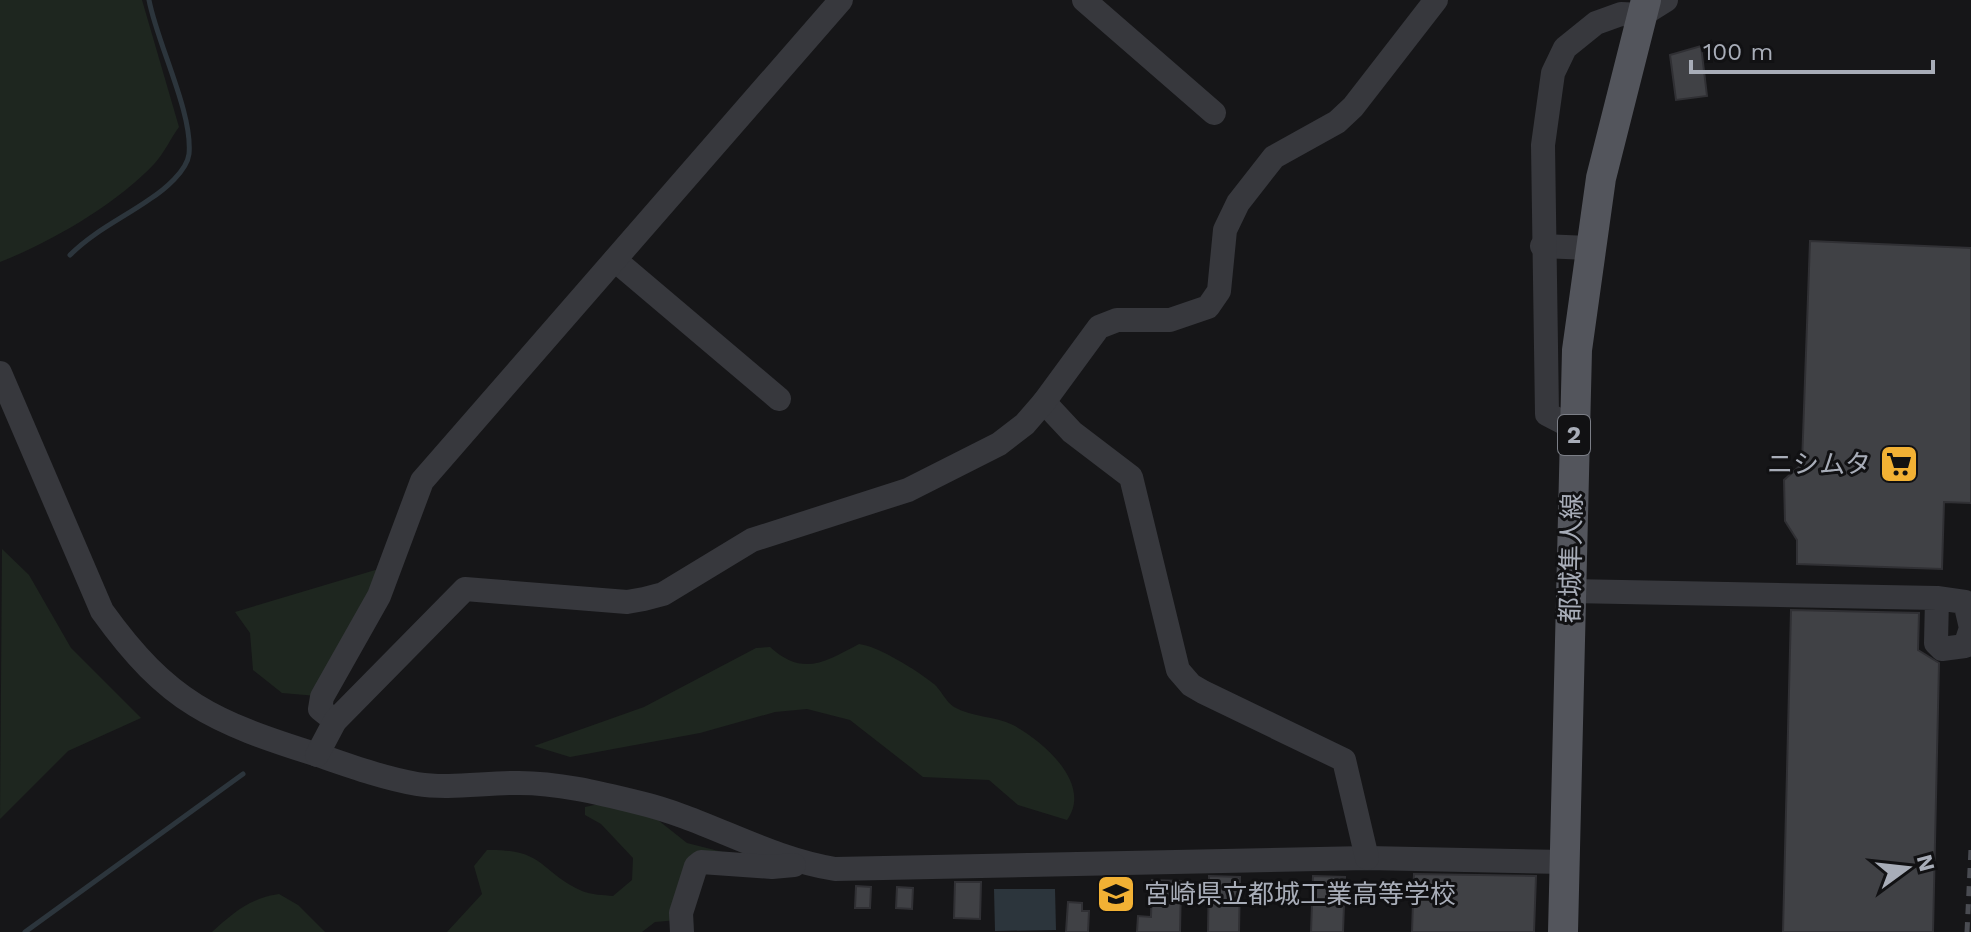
<svg xmlns="http://www.w3.org/2000/svg" width="1971" height="932" font-family="'Work Sans','Noto Sans JP',sans-serif">
<rect width="100%" height="100%" fill="#161618"/>
<g fill="#1e261f">
<path d="M0,0H142L179,127C171,138 164,153 155,163C117,204 51,242 0,262Z"/>
<polygon points="2,549 29,575 71,648 141,718 68,751 0,819"/>
<polygon points="382,568 317,696 282,693 253,670 250,633 235,612"/>
<path d="M859,644C878,646 918,671 934,684C941,690 946,702 954,707C971,717 995,716 1013,725C1043,741 1093,784 1067,820L1018,805L989,780L923,777L850,720L807,709L775,712L700,733L570,757L534,746L644,707L756,648L770,647C803,677 825,662 859,644Z"/>
<path d="M603,803L649,813L687,843L762,862L709,855L677,920L655,922L642,932H447L482,894L474,866L487,850C546,849 538,871 582,891C591,895 604,895 613,896L632,880L633,858L601,824L585,815V807Z"/>
<path d="M279,894L298,905L325,932H212C233,913 250,898 279,894Z"/>
</g>
<polygon fill="#2c353c" points="994,889 1055,889 1056,930 995,931"/>
<g fill="none" stroke-linecap="round" stroke-linejoin="round">
<g stroke="#2c353c" stroke-width="5">
<path d="M70,255C94,231 123,218 150,199C164,190 187,171 189,154C193,113 157,43 149,0"/>
<polyline points="25,932 243,774"/>
</g>
</g>
<g fill="#404145" stroke="#303034" stroke-width="2">
<polygon points="1701,46 1707,96 1676,100 1670,55"/>
<polygon points="1810,241 1971,248 1971,503 1944,502 1942,569 1797,564 1797,540 1785,521 1784,480 1802,464"/>
<polygon points="1791,610 1919,613 1918,650 1939,663 1933,932 1783,932"/>
<polygon points="1414,874 1536,876 1534,932 1412,932"/>
<polygon points="1209,876 1240,877 1239,932 1208,932"/>
<polygon points="1313,876 1345,877 1343,932 1311,932"/>
<polygon points="1152,880 1181,881 1180,932 1137,932 1138,916 1151,917"/>
<polygon points="955,882 981,882 980,919 954,918"/>
<polygon points="856,886 871,887 870,908 855,908"/>
<polygon points="897,887 913,888 912,909 896,908"/>
<polygon points="1068,902 1082,903 1082,911 1089,911 1088,932 1066,932"/>
</g>
<g fill="none" stroke-linecap="round" stroke-linejoin="round">
<g stroke="#37383d" stroke-width="24">
<polyline points="1084,0 1214,113"/>
<polyline points="1542,246 1589,248"/>
<polyline points="615,260 779,399"/>
<path d="M0,373L102,611C168,703 213,722 318,755C350,766 383,778 417,784C449,789 482,783 514,783C555,782 600,793 640,803C707,819 766,858 835,869L1367,858L1564,862"/>
<polyline points="1044,402 1072,432 1131,477 1178,670 1191,685 1203,692 1344,760 1367,858"/>
<polyline points="1574,428 1547,414 1543,145 1553,73 1565,48 1596,23 1621,14 1642,15 1666,0"/>
<polyline points="1570,591 1937,598 1965,602 1971,628 1965,646 1942,649 1936,643 1937,598"/>
<polyline points="335,721 320,709 322,697 379,596 422,481 841,0"/>
<polyline points="317,755 335,721 465,589 627,602 644,599 663,594 752,540 908,490 999,444 1025,424 1044,402 1099,327 1117,320 1170,320 1208,307 1219,291 1225,230 1238,203 1274,157 1337,122 1353,107 1436,0"/>
<polyline points="682,932 681,913 696,866 701,862 772,867 794,865"/>
</g>
<polyline stroke="#53555c" stroke-width="30" points="1563,932 1577,350 1601,178 1646,0"/>
<polyline stroke="#4a4c52" stroke-width="5" stroke-dasharray="10 8" stroke-linecap="butt" points="1967,932 1971,849"/>
</g>
<defs>
<g id="supermarket-square" transform="scale(2)"><rect x="-9" y="-9" width="18" height="18" rx="4" fill="#f2b134" stroke="#111113"/><path d="M-6-5.5h2.5l.6 2H6L4.5 2H-2.5L-4.4-4H-6ZM-1.5 3.2a1.3 1.3 0 1 0 .1 0ZM3 3.2a1.3 1.3 0 1 0 .1 0Z" fill="#111"/></g>
<g id="school-square" transform="scale(2)"><rect x="-9" y="-9" width="18" height="18" rx="4" fill="#f2b134" stroke="#111113"/><path d="M0-5L7-2L0 1L-7-2ZM-4 1L0 2.5L4 1V4Q0 6-4 4Z" fill="#111"/></g>
</defs>
<g fill-rule="evenodd">
<use href="#supermarket-square" x="1899" y="464"/>
<use href="#school-square" x="1116" y="894"/>
</g>
<g text-anchor="middle" dominant-baseline="central" stroke-width="6" stroke-linejoin="round" paint-order="stroke">
<rect fill="#111113" stroke="#7b7e86" stroke-width="2" x="1558" y="415" width="32" height="40" rx="6"/>
<g font-size="24" font-weight="bold" fill="#a8adb8">
<text x="1574" y="435">2</text>
</g>
<g font-size="26" fill="#a8adb8" stroke="#111113" text-anchor="end">
<text x="1871" y="464">ニシムタ</text>
<text x="1144" y="894" text-anchor="start">宮崎県立都城工業高等学校</text>
</g>
<g font-size="26" fill="#a8adb8" stroke="#111113">
<text transform="translate(1571 558) rotate(-89)">都城隼人線</text>
</g>
</g>
<g transform="translate(1907 868) rotate(75)" stroke="#111113" stroke-width="6" paint-order="stroke">
<path d="M0-6L14 30L0 20L-14 30Z" fill="#a8adb8"/>
<text y="-12" font-size="22" font-weight="bold" text-anchor="middle" fill="#a8adb8">N</text>
</g>
<path d="M1691 60v12h242v-12" fill="none" stroke="#a8adb8" stroke-width="4"/>
<text x="1703" y="60" font-size="24" fill="#a8adb8" stroke="#111113" stroke-width="6" paint-order="stroke">100 m</text>
</svg>
